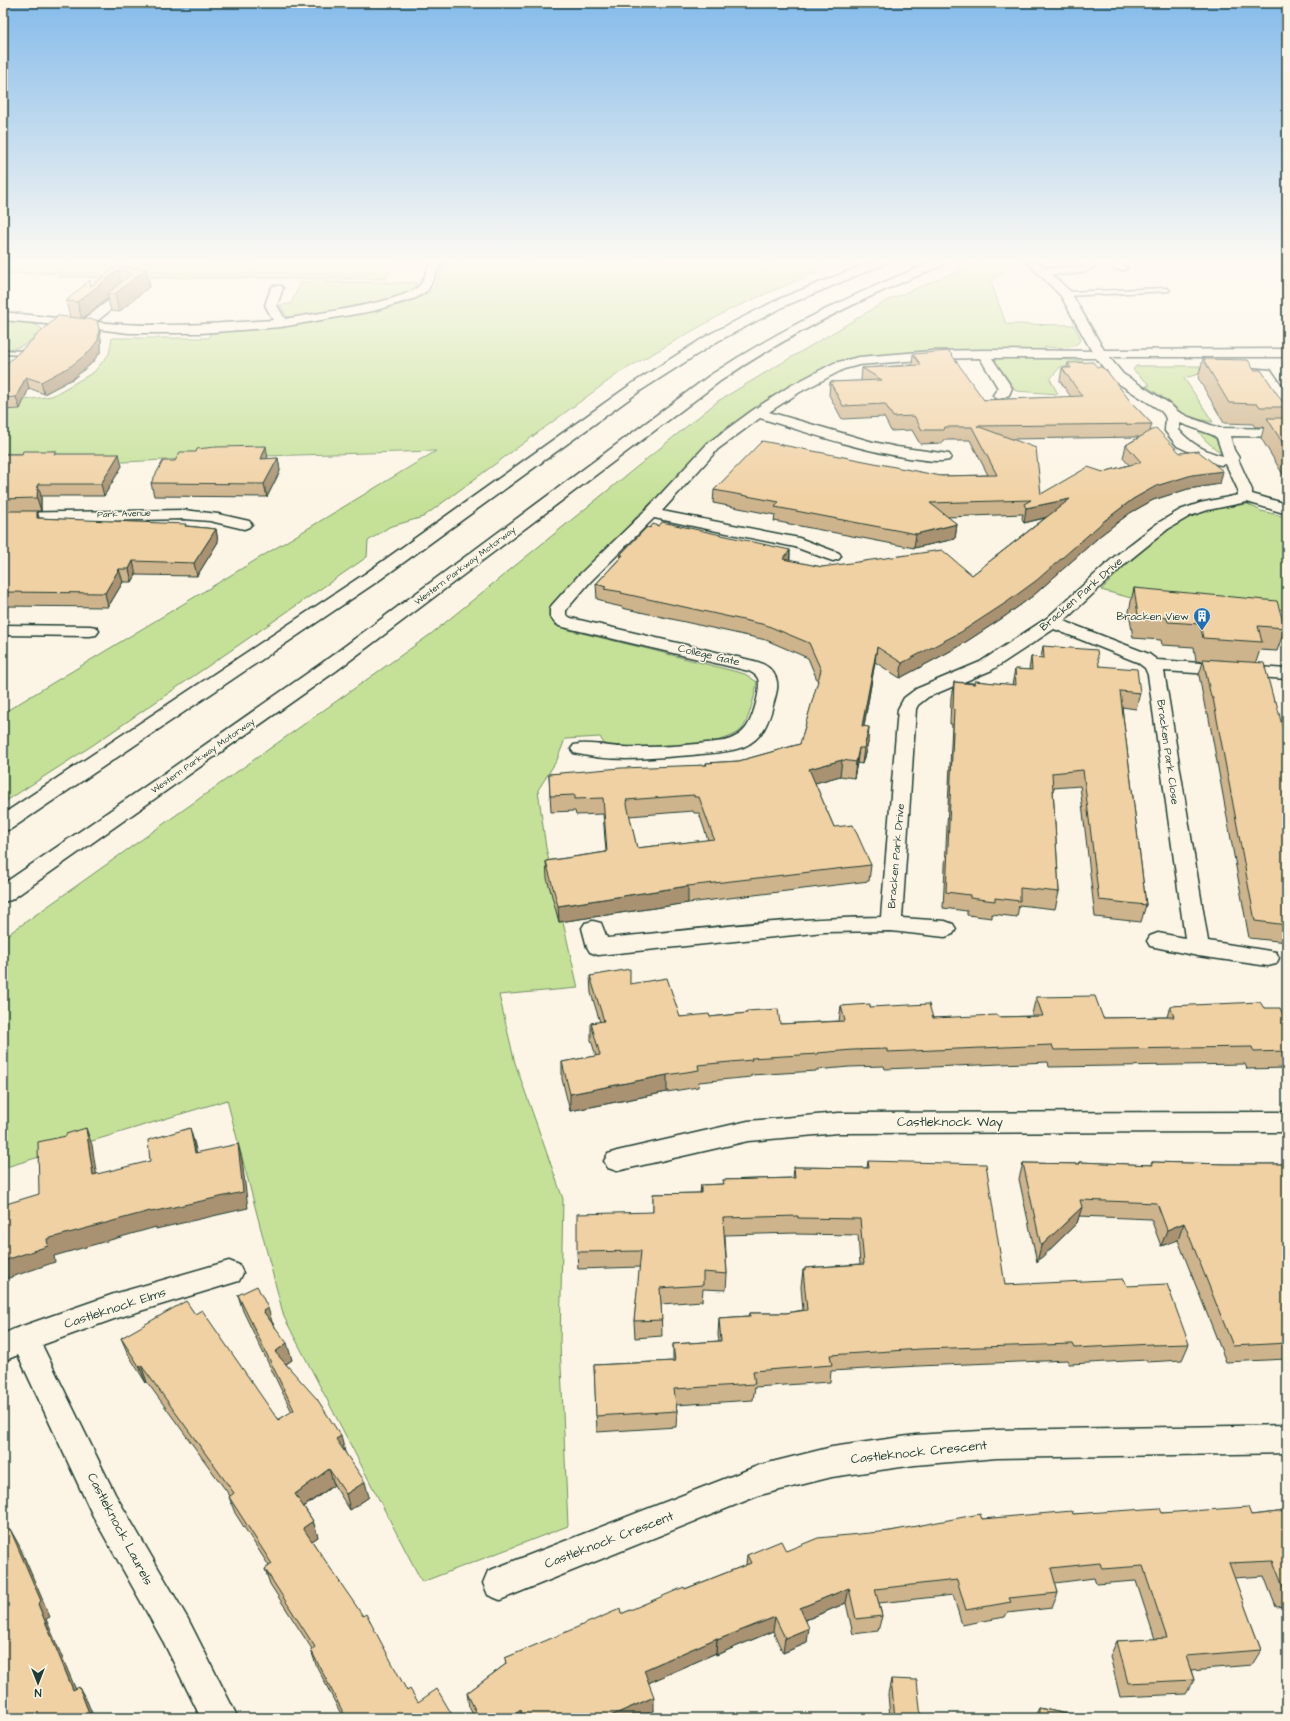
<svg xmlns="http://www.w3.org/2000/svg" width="1290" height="1721" font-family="'Architects Daughter',sans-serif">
<rect width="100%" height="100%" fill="#fcf5e5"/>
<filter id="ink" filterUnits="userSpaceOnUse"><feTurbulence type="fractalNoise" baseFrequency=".025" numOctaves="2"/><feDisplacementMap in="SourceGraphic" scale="8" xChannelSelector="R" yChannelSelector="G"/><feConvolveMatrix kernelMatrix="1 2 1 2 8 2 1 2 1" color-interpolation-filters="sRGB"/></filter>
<g filter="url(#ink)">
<polygon fill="#f8ead1" points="3,262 422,262 417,283 3,279"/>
<g fill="#c5e198" stroke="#728f66">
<polygon points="3,262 393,262 386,279 58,277 61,273 3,274"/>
<polygon points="445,262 839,262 729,310 619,373 423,517 389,527 368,541 367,557 93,745 3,803 3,713 436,451 229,457 60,465 3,463 3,410 11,402 52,396 94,372 109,354 112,338 209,338 210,333 311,323 403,304 429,293 435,287"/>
<path d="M979,262H1013L991,282L1006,324L1074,325L1081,339C1075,351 1057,347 1045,347L1043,350L947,351L843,362L713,446L642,511L572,587L568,610L555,625L569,630L652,650L745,674L757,682C756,691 748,723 742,729C724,750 634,747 606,747L600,737L565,739L557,760L538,790L546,848L578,988L499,995L515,1063L563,1199L560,1343L568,1526L422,1582L284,1317L227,1100L3,1168V938L431,634L718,401L886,301Z"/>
<path d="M301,282L417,283L413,291C376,307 335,311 295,318L287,317L280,305L291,304Z"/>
<path d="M3,321C14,322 34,320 42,329C28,343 23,349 3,349Z"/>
<polygon points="1007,355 1082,361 1086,367 1060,367 1050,379 1058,394 1016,391 996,362 995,358"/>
<polygon points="1136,366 1205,366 1206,367 1199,368 1203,373 1184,378 1213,422 1187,417 1168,401 1146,386 1150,385 1133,370"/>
<path d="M1198,429C1213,433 1217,439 1222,454C1214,447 1201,439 1198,429Z"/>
<path d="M1248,504L1261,511L1287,517V610L1131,598L1101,590C1129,562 1164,525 1203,512C1217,507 1233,506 1248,504Z"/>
</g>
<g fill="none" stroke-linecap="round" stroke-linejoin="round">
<g stroke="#1f3d34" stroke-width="3">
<g id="lane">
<polygon points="1167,288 1170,290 1169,291 1066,296 1063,294 1066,292"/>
<polygon points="3,350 24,351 27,353 24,355 3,354"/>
</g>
</g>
<g stroke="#1f3d34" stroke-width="3">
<g id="street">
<path d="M431,262H442L428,290L416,298L373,311L281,327L201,333H129L88,328L83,330L78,327L3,320V312L82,321L123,289H131L133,291L131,293L96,322C155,328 214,324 273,320L265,305L271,288L273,286H281L283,288L277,305L285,319C311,314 402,303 419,286C424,281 427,269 431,262Z"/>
<path d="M1083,262H1095L1097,264C1089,277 1056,274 1042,274L1036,271L1042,268L1083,266L1084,265Z"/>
<polygon points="1107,262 1120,262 1127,268 1125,270 1117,270"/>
<path d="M983,350L1104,351L1123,374L1170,404L1177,411L1189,417L1219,428L1287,429V437L1230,436L1234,450L1239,458L1238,459L1252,490V494L1287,504V514L1247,502L1208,510L1190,516L1168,529L1126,563L1064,621L1149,654L1157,660L1287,669V679L1164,671L1208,941L1276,952L1279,958L1276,964L1268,966L1198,956L1150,946L1147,941L1150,936L1158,933L1185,938L1148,675L1145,668L1137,662L1054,629L992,670L928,697L918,705L916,709L902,918L945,921L953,924L956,929L953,934L945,937L891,931L824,932L598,955L590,952L587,947L582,928L585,923L593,921L601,923L607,938C698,929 789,918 881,917L898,709L904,698L916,689L980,662L1047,618L1114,557L1158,523L1180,510L1200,503L1238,495V490L1226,464L1221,465L1216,464L1177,446L1165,431C1165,420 1169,419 1160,410L1113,380L1096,358H992L1012,388L1009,395L1000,399L995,398L993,395L998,388L980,358L932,359L859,365L844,369L800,392L769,412L873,442L897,447L949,454L951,457L949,460C937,463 922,459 909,458C858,450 809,433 760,418L718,449L662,511L799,538L839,553L841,556L839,559L833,561L827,559L795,547L654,518L590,582L566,610V615L571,618L750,660C761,662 772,667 776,678C779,686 776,694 774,702C769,721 763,739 743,747C726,753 709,753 692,755C653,758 613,763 574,753L571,749L574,745C589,741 607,747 623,747C656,748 691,745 724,741C732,739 740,735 745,729C752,722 762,688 758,679C757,675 752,673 749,671L559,626L550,617V609L552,605L578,576L646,510L708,443L753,410L790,386L834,363L859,357L932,351ZM1180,423L1213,435L1217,438L1223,456C1206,452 1190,443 1179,430Z"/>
<polygon points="1246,368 1271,370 1287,393 1287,407 1282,406 1262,377 1241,375 1240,372 1241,369"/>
<polygon points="184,510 218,514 249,521 252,524 249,527 244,529 210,521 184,519 3,523 3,513"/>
<polygon points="3,625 90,626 96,627 99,631 96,635 90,636 3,635"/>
<polygon points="1287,1112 1287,1132 838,1133 748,1141 617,1171 608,1168 604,1161 608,1154 617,1151 748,1121 838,1113"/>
<polygon points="229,1261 239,1265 243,1273 239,1281 114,1319 42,1345 115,1494 188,1619 238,1718 201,1718 164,1643 93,1516 18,1355 3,1361 3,1334 14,1329 114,1294"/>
<polygon points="1287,1425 1287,1453 997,1458 915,1465 832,1477 760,1495 500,1600 488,1595 483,1583 488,1571 760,1465 832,1447 915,1435 997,1430"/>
</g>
</g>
<g stroke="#1f3d34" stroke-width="3">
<polygon id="secondary" points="1027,262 1038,262 1070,291 1104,350 1287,349 1287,357 1095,357 1061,296"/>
</g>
<g stroke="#1f3d34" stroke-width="3">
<g id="highway">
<polygon points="871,262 886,262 884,264 787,305 718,341 640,391 378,581 11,829 3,831 3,814 366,573 630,385 708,335 779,299"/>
<path d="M933,262H948L946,264C866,296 790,333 719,382L336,671L11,900L3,902V884L159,777L322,663L709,376C780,329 854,293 933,262Z"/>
</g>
</g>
<use href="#lane" fill="#fcf5e5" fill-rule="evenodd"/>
<use href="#street" fill="#fcf5e5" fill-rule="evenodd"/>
<use href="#secondary" fill="#fcf5e5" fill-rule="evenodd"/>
<use href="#highway" fill="#fcf5e5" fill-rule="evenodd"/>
</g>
<g fill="#ceb48c" stroke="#1f3d34" fill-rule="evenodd">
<polygon points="116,267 146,269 150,286 119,312 111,311 108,298 83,318 100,331 101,340 101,351 92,363 74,378 44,394 29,388 20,409 3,410 3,367 70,317 66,301 91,286"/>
<path d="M913,354L984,400L1071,397L1060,381L1062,368H1067L1068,363L1097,367L1152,424L1150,431L1220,484L1188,489L1153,500L1130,513L1101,535L1034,595L1004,617L958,647L900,678L875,662L864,726L868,743L862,764L857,763L854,778L840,776L815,783L834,827L871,865L869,881L688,903L559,922L547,878L546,861L606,852L603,814L576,815L575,811L551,812L549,774L706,765V763L739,761L800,744L818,682L808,658L766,640L622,608V607L604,603V601L597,599L596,584L620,558V555L790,550V561L822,567L972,575L1045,518L1024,523L1022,518L1023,514L947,517L957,524L955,539L914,548L774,521L775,515L713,503L714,490L941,476L988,475L970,440H943V443L920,444L912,430L891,431L884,417L842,419L829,395L830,382L862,381L861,380L862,368L912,365ZM1139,437L1126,445L1123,458L1129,465L1103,472L1041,494L1012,439ZM693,811L694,813H699L708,840L637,848L629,816Z"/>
<polygon points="1203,359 1254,370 1286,407 1283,418 1287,418 1287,481 1261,438 1264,427 1255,427 1253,424 1224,423 1198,378"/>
<polygon points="56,451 56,454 122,466 104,496 41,496 41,511 37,511 39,518 187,526 216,529 218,542 197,576 136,575 132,582 123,582 108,607 3,606 3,454 22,454"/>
<polygon points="278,458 280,471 267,497 154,496 151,483 268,459"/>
<polygon points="1134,588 1285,628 1277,651 1260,650 1256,662 1274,701 1287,746 1287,942 1249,938 1208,713 1206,713 1199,675 1203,662 1196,661 1194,647 1162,645 1161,640 1133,638 1129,611"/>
<polygon points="1043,646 1099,666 1140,693 1136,709 1122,707 1146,905 1141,922 1095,917 1080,786 1053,788 1059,892 1055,909 1019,905 1017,917 992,914 992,918 967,915 967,911 943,908 952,724 950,724 951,697 954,682 974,683 975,681 1012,685 1015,669 1029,670 1031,657 1041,658"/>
<polygon points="590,976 630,984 680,1017 710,1017 747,1013 747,1011 780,1024 839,1021 841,1006 870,1007 933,1018 998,1017 1033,1016 1032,1014 1036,997 1103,1018 1167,1017 1170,1006 1264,1008 1287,1020 1287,1068 1247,1069 1245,1064 1049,1067 1048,1062 885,1069 884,1066 849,1067 816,1070 816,1071 751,1075 751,1077 699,1082 698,1087 667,1092 570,1111 562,1079 562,1062 596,1056 591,1040 591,1023 600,1022 591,993"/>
<polygon points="868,1161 1005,1285 1127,1286 1189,1344 1182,1360 1147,1362 1147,1360 1069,1364 1068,1360 918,1366 831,1371 830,1382 755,1387 753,1400 676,1405 677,1411 676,1427 597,1432 594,1365 673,1361 673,1344 719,1341 718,1335 719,1318 749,1316 750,1313 786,1313 803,1310 801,1287 803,1270 805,1270 805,1268 860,1264 858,1235 796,1234 796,1233 725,1235 727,1274 726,1290 703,1289 702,1301 661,1304 662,1336 635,1338 634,1321 640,1267 578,1269 577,1252 653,1212 653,1194 700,1193 701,1185 723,1184 723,1180 793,1178 794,1167 867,1168"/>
<polygon points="1079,1162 1150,1165 1152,1162 1224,1164 1287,1164 1287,1359 1226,1362 1178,1240 1161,1246 1151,1219 1079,1216 1077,1223 1037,1262 1019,1179 1023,1163 1079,1164"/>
<polygon points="238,1295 273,1323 292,1360 286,1364 345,1452 369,1497 350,1510 334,1485 304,1507 313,1521 318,1537 312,1541 407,1691 418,1702 454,1718 343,1718 316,1665 311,1650 312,1649 270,1584 265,1569 269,1566 235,1513 229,1497 230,1496 147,1382 146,1383 128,1354 121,1338 195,1314 278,1420 292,1412 243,1311"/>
<polygon points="1287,1511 1287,1606 1276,1607 1264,1576 1234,1578 1261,1650 1252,1665 1191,1670 1194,1680 1186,1694 1120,1697 1110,1656 1117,1641 1155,1639 1136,1581 1096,1584 1094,1578 1055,1583 1058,1593 1052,1608 1007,1613 1005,1617 962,1625 953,1595 879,1603 882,1616 878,1631 853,1634 846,1603 806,1620 807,1643 783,1653 773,1631 716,1655 716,1653 648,1683 654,1711 638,1718 475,1718 469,1707 467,1693 506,1664 505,1658 621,1614 746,1565 747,1555 786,1551 890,1531 982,1519 1073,1514 1162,1513 1251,1515"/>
<polygon points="891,1679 921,1718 890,1718 888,1694"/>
<polygon points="1039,1708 1085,1718 1034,1718"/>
</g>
<g fill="#a89272" stroke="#1f3d34">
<polygon points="146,269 150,286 119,312 115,294"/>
<polygon points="118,271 122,288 107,294 108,298 82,319 77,302"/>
<polygon points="97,320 101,340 101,351 92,363 74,378 44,394 41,382"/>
<polygon points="26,377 29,388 20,409 16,397"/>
<polygon points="266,446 268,459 261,459"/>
<polygon points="119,454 122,466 104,496 101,484"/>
<polygon points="278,458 280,471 267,497 264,484"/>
<polygon points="1223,471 1220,484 1188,489 1153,500 1130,513 1101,535 1034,595 1004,617 958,647 900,678 902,663 1104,521 1133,499 1156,486 1192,475"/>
<polygon points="38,484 41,496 41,511 37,498"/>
<polygon points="1070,499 1067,512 1024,523 1026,508"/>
<polygon points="37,511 41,524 37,518"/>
<polygon points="957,524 955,539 914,548 916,534"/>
<polygon points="216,529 218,542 197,576 194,563"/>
<polygon points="790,550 789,564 783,559"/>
<polygon points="133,561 136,575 132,582 129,569"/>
<polygon points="119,569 123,582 108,607 105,593"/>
<polygon points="877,647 875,662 861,742 862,726"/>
<polygon points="869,727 868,743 862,764 864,748"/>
<polygon points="859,748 857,763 854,778 856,762"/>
<polygon points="842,760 840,776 808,785 809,769"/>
<polygon points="688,886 688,903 559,922 558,906"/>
<polygon points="667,1075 667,1092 570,1111 570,1094"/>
<polygon points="86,1128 92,1145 99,1191 93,1175"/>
<polygon points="190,1128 195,1145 200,1169 195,1153"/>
<polygon points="238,1144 242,1160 248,1208 156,1229 156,1227 54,1256 55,1262 3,1280 3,1261"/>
<polygon points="1082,1207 1077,1223 1037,1262 1041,1246"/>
<polygon points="1184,1223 1178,1240 1161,1246 1167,1230"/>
<polygon points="268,1308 273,1325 263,1311"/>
<polygon points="287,1343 292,1360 280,1368 275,1352"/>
<polygon points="141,1365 147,1382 146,1383 139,1366"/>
<polygon points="341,1436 345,1452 340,1455 336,1439"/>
<polygon points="329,1469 334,1485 300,1509 295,1494"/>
<polygon points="365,1482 369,1497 350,1510 346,1494"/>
<polygon points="313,1521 318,1537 308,1544 303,1528"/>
<polygon points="3,1522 13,1548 4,1533 3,1529"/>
<polygon points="10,1529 19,1545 50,1617 46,1619 82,1704 73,1690 38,1604"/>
<polygon points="849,1588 846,1603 798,1623 800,1608"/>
<polygon points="775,1617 773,1631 716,1655 717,1640"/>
<polygon points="809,1628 807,1643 783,1653 785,1638"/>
<polygon points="717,1638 716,1653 644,1685 644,1670"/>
<polygon points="79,1687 87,1701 94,1718 91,1718"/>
<polygon points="654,1697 654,1711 638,1718 606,1718"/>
<polygon points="521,1710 522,1718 507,1718"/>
</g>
<g fill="#f0d1a3" stroke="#1f3d34" fill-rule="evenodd">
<polygon points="116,267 146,269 115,294 107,294 130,275 128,271 118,271 77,302 66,301 90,280 91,286"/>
<polygon points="58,316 97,320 99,329 98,340 89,352 71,366 41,382 26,377 16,397 3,398 3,367"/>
<path d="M949,351L984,400L1082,396L1062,368H1071L1068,363L1093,362L1097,367H1101L1106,370L1131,402L1152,424L977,426L1036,448L1041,494L1088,467L1103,472L1141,462L1126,445L1156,428L1180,453L1198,451L1223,471L1192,475L1156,486L1133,499L1104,521L1037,580L1007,602L961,632L902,663L877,647L862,726L869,727L864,748H859L856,762L842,760L809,769L834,827L853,825L871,865L688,886L558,906L546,861L607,852L603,798L575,799V795L550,796L549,774L621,768L707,765L706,763L739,761L800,744L821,670L809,643L766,625L621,593L622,592L604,589L606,587L596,584L623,555H620L647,527L650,528L653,524L659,526L662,522L790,550L783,559L822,567L942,550L972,575L1070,499L1026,508L1024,504L1031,500L930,503L957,524L916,534L775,507L779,502L714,490L762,441L941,476L997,475L972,427H945L944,430H922L914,416L893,417L885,404L843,406L830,382L882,380L862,368L921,365L913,354ZM694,795V797H699L714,839L637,848L626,800Z"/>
<polygon points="1203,359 1248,360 1254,370 1261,370 1286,407 1260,407 1258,404 1229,403"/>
<polygon points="1267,418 1287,418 1287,450"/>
<polygon points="266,446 261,459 278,458 264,484 151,483 163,461 175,461 180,452 196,452 197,449 215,447"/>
<polygon points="23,451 56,451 54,454 119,454 101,484 38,484 37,498 3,499 3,454 22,454"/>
<polygon points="3,511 37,511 37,518 186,524 185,526 216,529 194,563 133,561 129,569 119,569 105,593 3,592"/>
<polygon points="1134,588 1277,601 1285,628 1258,626 1262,642 1203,638 1200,624 1168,622 1167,618 1138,615"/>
<polygon points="1043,646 1097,650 1099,666 1137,669 1140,693 1120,691 1146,905 1099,900 1083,770 1052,773 1059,892 1020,888 1020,901 995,898 995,901 970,898 970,895 946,892 954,709 953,709 954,682 975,684 975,681 1016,685 1015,669 1032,670 1031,657 1044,658"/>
<polygon points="1203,659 1264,663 1274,701 1276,701 1287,746 1287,925 1255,921 1213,698 1211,697"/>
<polygon points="630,969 630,984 667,978 680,1017 709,1014 710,1017 747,1013 747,1011 778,1009 780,1024 845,1021 841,1006 870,1004 870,1007 929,1004 933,1018 997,1015 998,1017 1043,1016 1036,997 1095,996 1103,1018 1174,1017 1170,1006 1260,1002 1264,1008 1280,1008 1286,1020 1287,1020 1287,1051 1254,1052 1252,1047 1054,1050 1052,1045 887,1052 887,1049 852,1050 817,1053 818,1054 751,1058 752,1060 698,1065 699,1070 667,1075 570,1094 562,1062 600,1055 591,1023 604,1021 590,976"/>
<polygon points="86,1128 93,1175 150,1161 148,1140 190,1128 195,1153 238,1144 243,1192 151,1212 150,1211 47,1239 48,1246 3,1261 3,1205 39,1194 38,1142 66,1136 66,1134"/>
<polygon points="868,1161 986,1164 1005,1285 1124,1279 1127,1286 1167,1284 1189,1344 1153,1345 1153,1344 1075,1348 1073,1344 921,1349 830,1355 832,1365 753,1371 755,1384 674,1389 677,1411 596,1416 594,1365 675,1361 673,1344 721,1341 719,1318 750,1316 750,1313 786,1313 807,1310 803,1270 805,1270 805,1268 864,1264 860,1219 798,1218 798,1216 723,1218 727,1274 703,1272 703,1285 660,1288 662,1320 634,1321 641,1251 577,1252 577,1214 653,1212 653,1194 701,1193 701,1185 724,1184 723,1180 795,1178 794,1167 869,1168"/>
<polygon points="1079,1162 1153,1165 1152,1162 1224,1164 1287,1164 1287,1343 1233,1346 1184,1223 1167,1230 1157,1203 1080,1200 1082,1207 1041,1246 1023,1163 1080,1164"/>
<polygon points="257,1286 268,1308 263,1311 287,1343 275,1352 317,1399 341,1436 336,1439 365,1482 346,1494 329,1469 295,1494 313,1521 303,1528 363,1616 366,1614 407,1691 410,1689 418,1702 437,1689 454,1718 346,1718 311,1650 315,1647 265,1569 272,1564 229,1497 234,1493 141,1365 139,1366 121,1338 186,1301 195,1314 202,1310 278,1420 294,1410 238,1295"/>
<polygon points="1248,1507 1251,1515 1287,1511 1287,1592 1285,1592 1273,1561 1229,1563 1261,1650 1186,1656 1194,1680 1128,1683 1117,1641 1167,1638 1143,1566 1102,1569 1100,1563 1051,1568 1058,1593 1009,1598 1011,1602 966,1610 957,1580 875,1589 882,1616 856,1619 849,1588 800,1608 809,1628 785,1638 775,1617 717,1640 717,1638 644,1670 654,1697 606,1718 523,1718 521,1710 507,1718 479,1718 467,1693 506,1664 505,1658 620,1609 621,1614 684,1587 685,1589 751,1563 747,1555 781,1541 786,1551 818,1538 890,1531 980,1514 982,1519 1072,1511 1073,1514 1160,1508 1162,1513"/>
<polygon points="3,1529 4,1533 10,1529 41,1601 38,1604 73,1690 79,1687 91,1718 3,1718"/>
<polygon points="891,1679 917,1680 921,1718 895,1718"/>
<polygon points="1039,1708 1085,1718 1039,1718"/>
</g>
</g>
<linearGradient id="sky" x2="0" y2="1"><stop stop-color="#85bbea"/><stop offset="0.52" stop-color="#fefaf3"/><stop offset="1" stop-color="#fefaf3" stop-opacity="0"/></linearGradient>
<rect width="1290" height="503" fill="url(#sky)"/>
<defs>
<g id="building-pin" transform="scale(0.9)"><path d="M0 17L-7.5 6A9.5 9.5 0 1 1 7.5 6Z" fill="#1f6fb2" stroke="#fcf5e5"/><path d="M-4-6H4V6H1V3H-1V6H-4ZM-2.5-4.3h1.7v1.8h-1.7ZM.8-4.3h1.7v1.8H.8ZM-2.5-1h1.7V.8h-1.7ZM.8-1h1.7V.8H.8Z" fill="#fff"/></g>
</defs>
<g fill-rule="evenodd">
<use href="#building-pin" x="1202" y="616"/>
</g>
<g text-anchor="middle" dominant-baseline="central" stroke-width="3" stroke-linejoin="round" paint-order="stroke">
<g font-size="9" fill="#1f3d34" stroke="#fcf5e5">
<text transform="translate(124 514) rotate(-2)">Park Avenue</text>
<text transform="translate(465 566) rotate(-37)">Western Parkway Motorway</text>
<text transform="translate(203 756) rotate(-35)">Western Parkway Motorway</text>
</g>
<g font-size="11" fill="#1f3d34" stroke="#fcf5e5">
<text transform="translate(1081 594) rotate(-41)">Bracken Park Drive</text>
<text transform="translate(709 655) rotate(13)">College Gate</text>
<text transform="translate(1168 752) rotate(82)">Bracken Park Close</text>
<text transform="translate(896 856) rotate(-85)">Bracken Park Drive</text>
</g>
<g font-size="11" fill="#1f3d34" stroke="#fcf5e5" text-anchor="end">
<text x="1189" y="616">Bracken View</text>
</g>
<g font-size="13" fill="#1f3d34" stroke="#fcf5e5">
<text x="950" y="1122">Castleknock Way</text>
<text transform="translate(115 1308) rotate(-18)">Castleknock Elms</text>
<text transform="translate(919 1452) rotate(-6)">Castleknock Crescent</text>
<text transform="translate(120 1529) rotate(62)">Castleknock Laurels</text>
<text transform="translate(609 1540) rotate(-21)">Castleknock Crescent</text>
</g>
</g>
<rect width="1290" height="1721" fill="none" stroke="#fcf5e5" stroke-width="16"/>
<rect x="8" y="8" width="1274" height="1705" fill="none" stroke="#1f3d34" stroke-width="1.5" filter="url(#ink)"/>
<g transform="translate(38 1683) rotate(180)" stroke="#fcf5e5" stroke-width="3" paint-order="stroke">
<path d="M0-3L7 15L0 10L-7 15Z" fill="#1f3d34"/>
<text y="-6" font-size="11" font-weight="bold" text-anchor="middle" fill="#1f3d34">N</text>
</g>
</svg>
